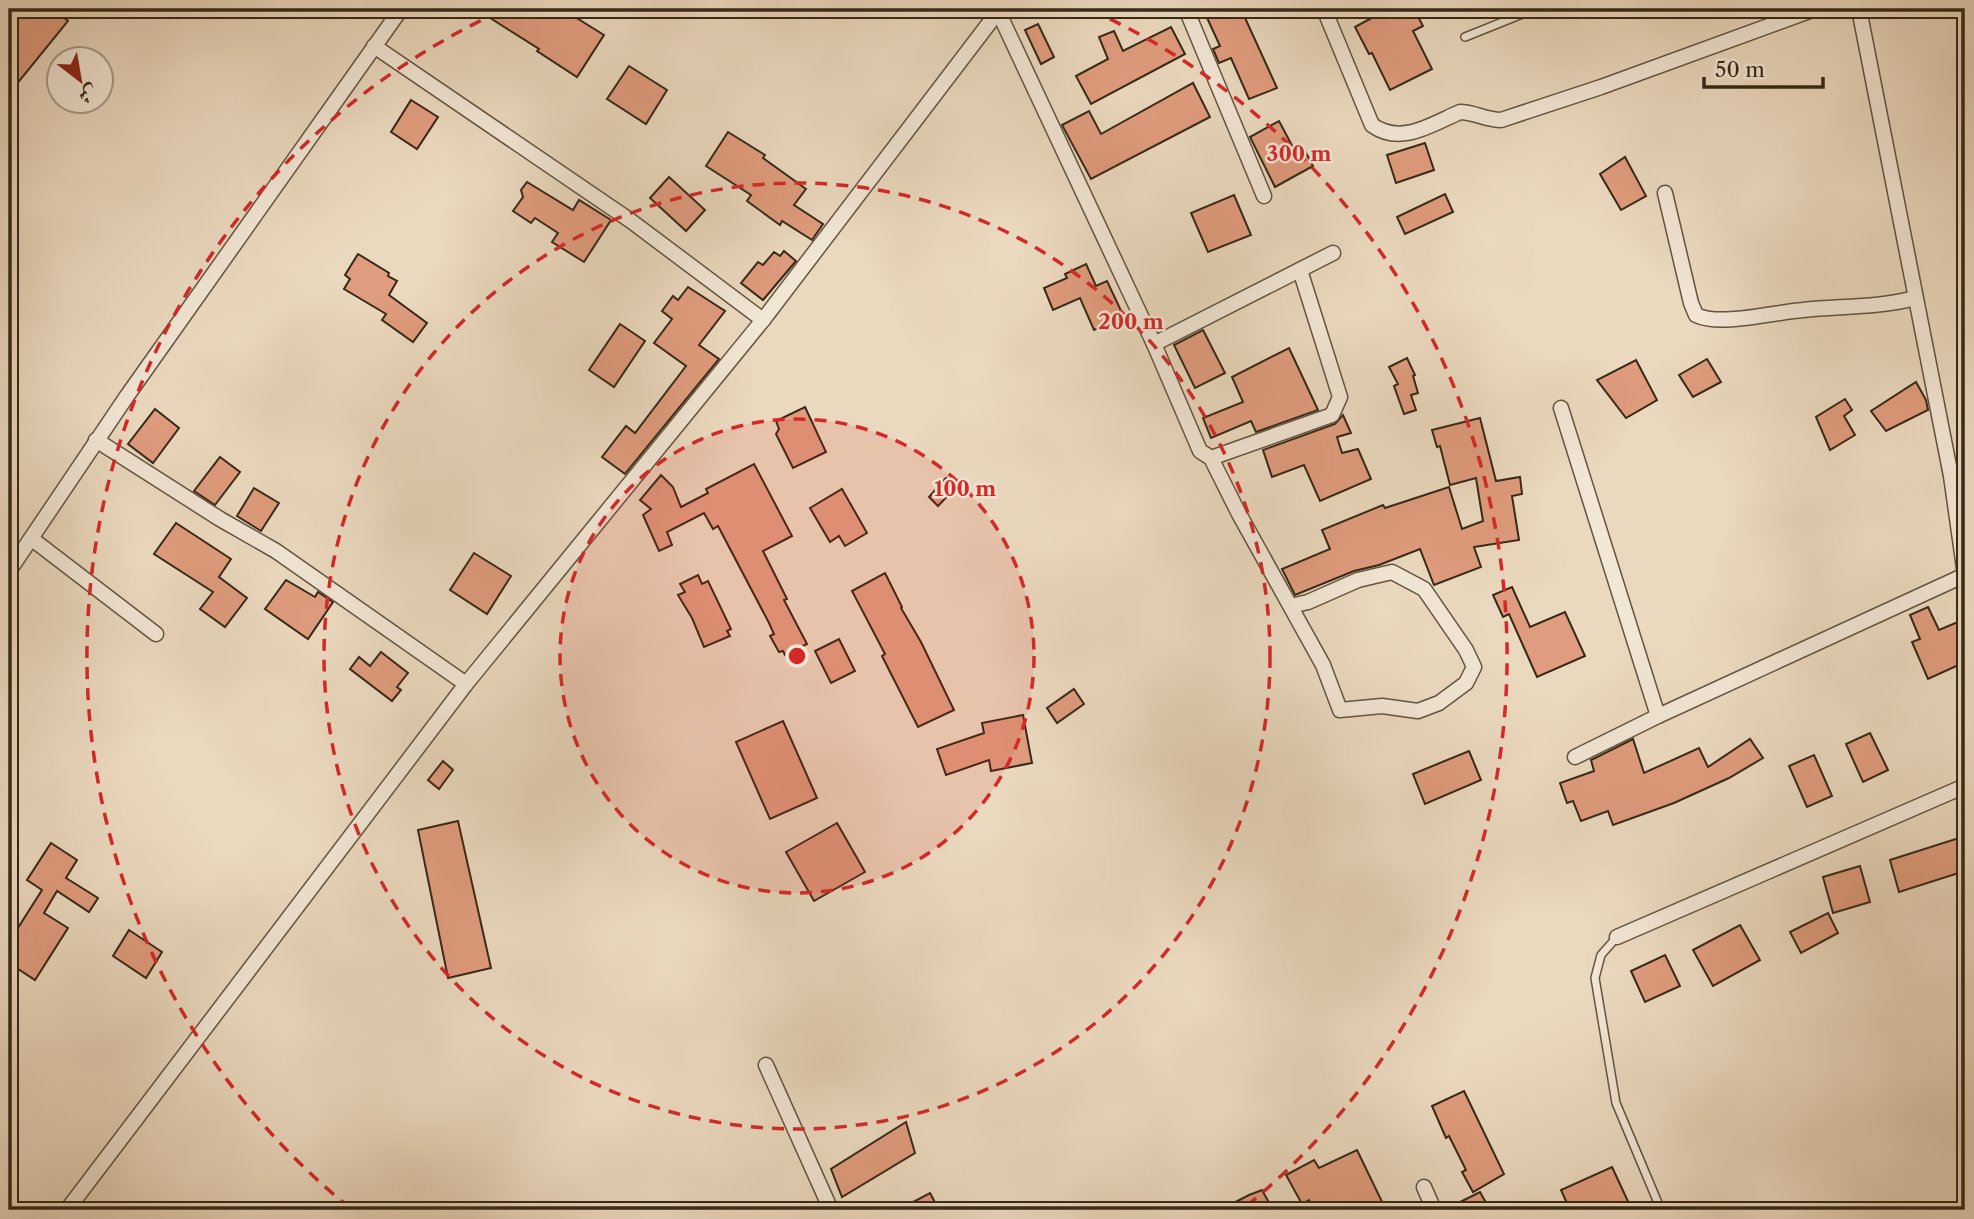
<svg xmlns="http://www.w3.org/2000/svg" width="1974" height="1219" font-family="'Libre Caslon Text',Amiri,serif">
<rect width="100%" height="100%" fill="#ebd9bf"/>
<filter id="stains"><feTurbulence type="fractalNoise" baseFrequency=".00286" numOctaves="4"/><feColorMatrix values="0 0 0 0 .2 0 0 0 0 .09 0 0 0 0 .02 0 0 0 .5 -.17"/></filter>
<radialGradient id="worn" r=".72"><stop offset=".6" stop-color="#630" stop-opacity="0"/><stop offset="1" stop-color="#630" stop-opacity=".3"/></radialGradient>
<g fill="#e09c7e" stroke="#362816" stroke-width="2">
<polygon points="9,9 53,9 68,21 16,85 9,78"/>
<polygon points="476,9 562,9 604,35 577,77 537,51 539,49"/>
<polygon points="1203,9 1241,9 1277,88 1249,99 1231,58 1219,63 1213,49 1220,46"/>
<polygon points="1388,9 1414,9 1423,26 1413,31 1432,69 1390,90 1372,53 1369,54 1355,27"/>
<polygon points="1038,24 1054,57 1041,64 1025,30"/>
<polygon points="1171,27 1185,54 1091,104 1076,76 1108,59 1099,37 1114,31 1123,51"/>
<polygon points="629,66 667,90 646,124 607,99"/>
<polygon points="1193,83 1210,117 1091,179 1062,125 1089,111 1101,134"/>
<polygon points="411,100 438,117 417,149 391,132"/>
<polygon points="1279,121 1297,155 1305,151 1313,166 1275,187 1250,137"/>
<polygon points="728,132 765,155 763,158 806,189 794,205 823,224 812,240 782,221 780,225 747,201 751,195 706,166"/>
<polygon points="1425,143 1434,170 1396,183 1387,155"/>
<polygon points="1625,157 1646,196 1621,210 1600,174"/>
<polygon points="669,177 705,210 686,231 650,198"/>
<polygon points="527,182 573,210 579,200 611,220 584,262 552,242 558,233 535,218 531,223 513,211 523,197 521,190"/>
<polygon points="1445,194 1453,212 1405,234 1397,217"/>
<polygon points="1234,195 1251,235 1208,252 1191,213"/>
<polygon points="784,251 796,261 763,300 741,283 758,262 763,265 774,252 780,256"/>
<polygon points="358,254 389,273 388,276 397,281 389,295 427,323 413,342 382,320 386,314 344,289 350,279 345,275"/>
<polygon points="1086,264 1096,286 1107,281 1124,317 1094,330 1080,298 1053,310 1044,288 1067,278 1065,274"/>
<polygon points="688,287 725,311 699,345 719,359 625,474 602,457 626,426 635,433 686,366 654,343 672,319 662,311 673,296 678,300"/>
<polygon points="620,324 645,341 614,387 589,370"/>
<polygon points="1203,330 1225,373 1195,388 1174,345"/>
<polygon points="1289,348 1318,410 1256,432 1251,421 1211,438 1203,418 1243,402 1232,377"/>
<polygon points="1407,358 1415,375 1413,376 1418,393 1411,395 1416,410 1404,414 1394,386 1398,384 1389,367"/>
<polygon points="1707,359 1721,382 1693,397 1679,375"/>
<polygon points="1636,360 1657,400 1626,418 1597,380"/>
<polygon points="1916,382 1926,400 1928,410 1886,431 1871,411"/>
<polygon points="1845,399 1852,410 1844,416 1855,435 1830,450 1816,417"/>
<polygon points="805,407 826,452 793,468 776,434 779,429 776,421"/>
<polygon points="155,409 179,428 153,463 128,444"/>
<polygon points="1343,415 1351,433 1337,437 1342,453 1358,449 1371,479 1320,501 1304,465 1272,477 1263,450 1335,424"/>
<polygon points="1480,418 1496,481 1520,477 1522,494 1512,496 1519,540 1474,547 1481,567 1434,585 1420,549 1379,565 1354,571 1295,595 1282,569 1330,549 1322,530 1383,505 1385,508 1449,487 1462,529 1483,521 1476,478 1450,485 1440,446 1437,447 1432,430"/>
<polygon points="220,457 240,472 215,505 194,491"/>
<polygon points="754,464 792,536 763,551 787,599 784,600 807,644 785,655 783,651 779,652 770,636 774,634 769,623 718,526 713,529 704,513 667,532 672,545 659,551 643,515 651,509 640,500 661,475 673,487 681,507 708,493 706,489"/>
<polygon points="946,478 956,487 938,506 929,497"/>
<polygon points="254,488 279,503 261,531 237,516"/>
<polygon points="842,489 867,533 845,546 839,536 830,542 810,508"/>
<polygon points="176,523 231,559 219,577 247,598 225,627 200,609 213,592 154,554"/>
<polygon points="474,553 511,576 487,614 450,590"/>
<polygon points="885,573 902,607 901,608 921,642 954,710 918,727 882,656 885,654 852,591"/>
<polygon points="698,575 702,584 708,581 731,629 727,631 730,636 704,647 692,618 678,595 685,592 680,584"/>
<polygon points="286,580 315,597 318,592 333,602 308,639 265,609"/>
<polygon points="1512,587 1530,627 1565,612 1585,656 1537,677 1509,614 1503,617 1493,595"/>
<polygon points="1928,607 1939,630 1965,619 1965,662 1928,679 1912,642 1920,639 1910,615"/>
<polygon points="839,639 855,671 831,683 815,651"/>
<polygon points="381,652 408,673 397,687 401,690 392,701 350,669 359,657 370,666"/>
<polygon points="1074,689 1084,704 1057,723 1047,708"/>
<polygon points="1023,715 1032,763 991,771 989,760 946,775 937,749 984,733 982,723"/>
<polygon points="783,721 817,798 770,819 736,742"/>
<polygon points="1870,733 1888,770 1863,782 1846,744"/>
<polygon points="1633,739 1644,773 1699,748 1708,767 1750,739 1763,758 1729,778 1674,803 1613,825 1608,811 1581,821 1573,801 1567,803 1560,783 1594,771 1591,760"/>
<polygon points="1469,751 1481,780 1425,804 1413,774"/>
<polygon points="1814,755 1832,796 1807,807 1789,766"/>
<polygon points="443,761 453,770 439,789 428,780"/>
<polygon points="458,821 491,968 448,978 418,830"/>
<polygon points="837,823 865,872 814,901 786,852"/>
<polygon points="1965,836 1965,871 1899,892 1890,860"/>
<polygon points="51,843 77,860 66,878 98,898 89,912 57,891 44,913 68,928 35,980 9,963 9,942 42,890 27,880"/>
<polygon points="1860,866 1870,902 1833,913 1823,877"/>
<polygon points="1828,913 1838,933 1801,953 1790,932"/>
<polygon points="1740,925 1760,960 1713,986 1693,950"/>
<polygon points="129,930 162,952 146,978 113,956"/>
<polygon points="1665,955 1680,986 1645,1002 1631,971"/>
<polygon points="1464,1091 1504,1174 1473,1192 1462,1172 1466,1170 1449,1136 1446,1138 1432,1106"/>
<polygon points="906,1122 915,1153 842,1197 831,1169"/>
<polygon points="1357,1150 1386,1210 1315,1210 1309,1200 1302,1204 1286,1175 1314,1160 1319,1168"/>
<polygon points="1612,1167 1632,1210 1570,1210 1561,1190"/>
<polygon points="1262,1190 1273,1210 1220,1210 1249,1195"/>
<polygon points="1480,1192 1490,1210 1444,1210"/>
<polygon points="930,1193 939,1210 898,1210"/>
</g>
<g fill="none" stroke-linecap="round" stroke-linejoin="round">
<g stroke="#635440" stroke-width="10">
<g id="lane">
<polyline points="1465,37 1535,9"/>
<polyline points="1617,937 1601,955 1595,978 1616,1103 1661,1210"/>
</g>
</g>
<g stroke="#635440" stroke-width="17">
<g id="street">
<polyline points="1186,9 1264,196"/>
<path d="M1324,9L1372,125C1401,146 1432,124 1460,112C1474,112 1486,120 1501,120L1601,87L1815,9"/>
<polyline points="1859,9 1951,476 1965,575"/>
<polyline points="998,11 1154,344 1200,451 1211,458 1238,512 1323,665 1340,710 1382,706 1418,711 1439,703 1466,683 1474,667 1466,650 1424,589 1392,572 1358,580 1308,602 1291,606"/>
<polyline points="374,46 631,221 763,320"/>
<path d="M1665,193L1691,303L1696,315C1720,327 1775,312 1803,310C1840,306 1878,308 1915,298"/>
<polyline points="1154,344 1333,253"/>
<polyline points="1561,408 1658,716"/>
<polyline points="96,440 220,519 276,551 466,684"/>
<polyline points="1211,458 1332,415 1340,397 1300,270"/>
<polyline points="32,539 156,634"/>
<polyline points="9,571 127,396 401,9"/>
<polyline points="1575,757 1658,716 1965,575"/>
<polyline points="1617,937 1965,786"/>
<polyline points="766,1065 831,1210"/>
<polyline points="1424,1187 1434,1210"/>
<polyline points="67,1210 466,684 763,320 1000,9"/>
</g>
</g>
<use href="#lane" stroke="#f2e6d5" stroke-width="7"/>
<use href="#street" stroke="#f2e6d5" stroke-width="14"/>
</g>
<circle cx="797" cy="656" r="237" fill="#d62828" fill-opacity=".12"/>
<g fill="none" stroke="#d62828" stroke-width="3.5" stroke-dasharray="12 9">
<circle cx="797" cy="656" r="237"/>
<circle cx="797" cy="656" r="473"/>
<path d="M350 1208A710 710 0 0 1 503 10M1091 10A710 710 0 0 1 1244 1208"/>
</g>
<circle cx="797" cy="656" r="10" fill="#d62828" stroke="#f2e6d5" stroke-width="3.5"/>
<g font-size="21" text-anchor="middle" font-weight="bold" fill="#d62828" stroke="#f2e6d5" stroke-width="5" stroke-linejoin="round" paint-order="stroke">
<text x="1299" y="161">300 m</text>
<text x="1131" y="329">200 m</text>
<text x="965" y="496">100 m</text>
</g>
<rect width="1974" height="1219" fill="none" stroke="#ebd9bf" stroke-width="35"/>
<rect x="10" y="10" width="1953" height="1198" fill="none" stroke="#362816" stroke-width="3.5"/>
<rect x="18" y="18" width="1939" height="1184" fill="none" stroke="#362816" stroke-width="2"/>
<g transform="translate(80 80) rotate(149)"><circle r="33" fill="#f2e6d5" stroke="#a79a89" stroke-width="2"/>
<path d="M0-5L12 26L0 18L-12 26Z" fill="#8f2418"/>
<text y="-10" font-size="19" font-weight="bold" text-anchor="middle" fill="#362816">ش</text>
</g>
<path d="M1704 77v10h119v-10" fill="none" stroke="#362816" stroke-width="3.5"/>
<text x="1715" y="77" font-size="21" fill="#362816" stroke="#f2e6d5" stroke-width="5" paint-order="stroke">50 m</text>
<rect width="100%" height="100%" filter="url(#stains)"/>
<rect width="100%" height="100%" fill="url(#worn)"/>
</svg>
